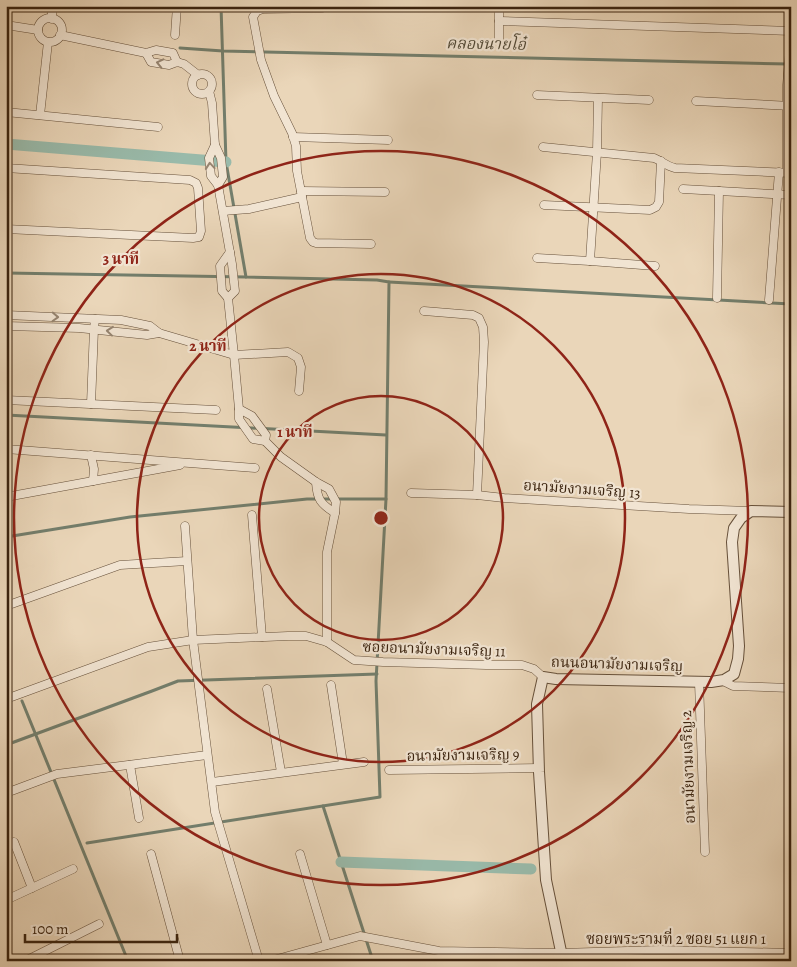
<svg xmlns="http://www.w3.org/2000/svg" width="797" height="967" font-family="Alegreya,'Noto Serif Thai',serif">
<rect width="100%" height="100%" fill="#ead6b9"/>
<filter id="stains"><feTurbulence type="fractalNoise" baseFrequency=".004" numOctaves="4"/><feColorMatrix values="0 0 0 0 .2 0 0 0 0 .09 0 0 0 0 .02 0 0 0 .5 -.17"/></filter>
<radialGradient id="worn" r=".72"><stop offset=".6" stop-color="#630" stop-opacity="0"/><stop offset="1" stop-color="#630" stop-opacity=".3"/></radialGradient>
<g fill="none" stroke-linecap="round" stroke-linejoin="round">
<g stroke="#737e6c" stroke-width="3">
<polyline points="180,48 223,51 788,64"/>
<polyline points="6,273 246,277"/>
<polyline points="389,282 791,304"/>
<polyline points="6,415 386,435"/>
<polyline points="6,537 130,517 307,499 386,499"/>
<polyline points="22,701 128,961"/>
<polyline points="6,745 152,691 178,681 377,674"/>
<polyline points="323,806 373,961"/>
<polyline points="87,843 380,797 376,681 386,499 389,282 377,280 246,277 226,162 221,6"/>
</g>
<g stroke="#99baaa" stroke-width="11">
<polyline points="6,144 226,162"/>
<polyline points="341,862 531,869"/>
</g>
<g stroke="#66503a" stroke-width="9">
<g id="minor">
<polyline points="322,8 263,9 257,11 253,17 261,60 274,96 292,133 296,146 297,171 310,238 313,242 316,243 371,244"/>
<circle cx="50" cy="30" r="12"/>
<polyline points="52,19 52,6"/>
<polyline points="499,21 791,31"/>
<polyline points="6,25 38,30"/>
<polyline points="60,35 146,53 156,50 173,53 177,62"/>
<polyline points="175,35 177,6"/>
<polyline points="499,41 499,6"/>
<polyline points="146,53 151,62 169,65 177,62 184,64 198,75"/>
<circle cx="202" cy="84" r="10"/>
<polyline points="209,91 212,103 215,145 221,158 223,177 218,185"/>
<polyline points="537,95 649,100"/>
<polyline points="696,101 791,106"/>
<polyline points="6,112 158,127"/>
<polyline points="40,115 48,42"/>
<polyline points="293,137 388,140"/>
<polyline points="215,145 209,158 211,176 218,185 232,264 235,291 228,298"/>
<path d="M543,147L654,158C662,161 666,166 675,168L791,173"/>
<polyline points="6,168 190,180 196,183 198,188 201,231 199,237 193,238 6,229"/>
<polyline points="787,173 787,85 791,38 789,6"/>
<polyline points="683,189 791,195"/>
<polyline points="301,191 385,192"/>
<polyline points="544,205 650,210 656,207 659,202 661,161"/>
<polyline points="223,211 249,209 302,197"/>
<polyline points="230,252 220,266 222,291 228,298 234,355 239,409 252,416 266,435 265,441 281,457 316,482 329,489 336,502 335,513 327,552 327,642"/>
<polyline points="537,258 590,261 655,266"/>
<polyline points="590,261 597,152 598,98"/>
<polyline points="717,298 719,191"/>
<polyline points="769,300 779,172"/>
<polyline points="424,311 473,315 479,318 483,327 484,342 477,495"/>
<polyline points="6,315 121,320 150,326 159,333 234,355 288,352 298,358 301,367 299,391"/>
<polyline points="6,326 79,328 147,335 159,333"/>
<polyline points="6,400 216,410"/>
<polyline points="91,404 94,329 95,319"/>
<polyline points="239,409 239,419 253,439 265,441"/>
<polyline points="6,449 255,468"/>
<polyline points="91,455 94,469 93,481"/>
<path d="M316,482C317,500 321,504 335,513"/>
<polyline points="411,493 477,495 504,498 689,509 751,511"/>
<polyline points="6,497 180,465"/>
<polyline points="252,515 262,637"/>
<polyline points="185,526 193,640 215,812 259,961"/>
<polyline points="6,606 120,565 187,561"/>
<polyline points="724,680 725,682 733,686 791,688"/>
<polyline points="699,682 705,852"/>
<polyline points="331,685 343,764"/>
<polyline points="267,689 281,772"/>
<polyline points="6,699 148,647 193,640 288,636 306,636 327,642 354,660 383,662 486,665 522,665 534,669 543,677"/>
<polyline points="130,765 139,818"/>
<polyline points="389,770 539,768"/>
<polyline points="212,782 364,762"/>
<polyline points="6,793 57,774 207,755"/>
<polyline points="14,842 32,888"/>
<polyline points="151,854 180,961"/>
<polyline points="300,854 327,945"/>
<polyline points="6,900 73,869"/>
<polyline points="25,961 99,924"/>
<polyline points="270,961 360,936 439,951 561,953 660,950 791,953"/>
</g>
</g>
<g stroke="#66503a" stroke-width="12">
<polyline id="tertiary" points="563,961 546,880 539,772 537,704 543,677 556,679 711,682 724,680 734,674 738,659 739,646 732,542 734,528 741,518 751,511 791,512"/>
</g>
<use href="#minor" stroke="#f1e4d2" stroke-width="8"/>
<use href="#tertiary" stroke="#f1e4d2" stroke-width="10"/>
</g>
<defs><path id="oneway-chevron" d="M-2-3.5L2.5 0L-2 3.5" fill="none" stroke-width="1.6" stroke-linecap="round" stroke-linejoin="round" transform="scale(1.25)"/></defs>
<g stroke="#968470">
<use href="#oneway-chevron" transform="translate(160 63) rotate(-167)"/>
<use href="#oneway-chevron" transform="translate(210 166) rotate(-95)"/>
<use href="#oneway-chevron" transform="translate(55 317) rotate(2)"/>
<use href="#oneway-chevron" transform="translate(110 331) rotate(-174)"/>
</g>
<g fill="none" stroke="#8f2418" stroke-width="2.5">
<circle cx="381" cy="518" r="122"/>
<circle cx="381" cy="518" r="244"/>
<circle cx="381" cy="518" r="367"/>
</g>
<g text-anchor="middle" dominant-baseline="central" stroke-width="4.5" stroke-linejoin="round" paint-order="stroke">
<g font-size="15" fill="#3a230f" stroke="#f1e4d2">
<text transform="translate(582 489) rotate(4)">อนามัยงามเจริญ 13</text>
<text transform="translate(434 649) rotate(2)">ซอยอนามัยงามเจริญ 11</text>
<text transform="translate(617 664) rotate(2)">ถนนอนามัยงามเจริญ</text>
<text transform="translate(463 755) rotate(-1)">อนามัยงามเจริญ 9</text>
<text transform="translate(688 767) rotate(-92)">อนามัยงามเจริญ 2</text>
<text x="676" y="939">ซอยพระรามที่ 2 ซอย 51 แยก 1</text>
</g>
<g font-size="16" font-style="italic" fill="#524936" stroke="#f1e4d2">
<text transform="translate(486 44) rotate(1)">คลองนายโอ๋</text>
</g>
</g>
<circle cx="381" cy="518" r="8" fill="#8f2418" stroke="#f1e4d2" stroke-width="2.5"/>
<g font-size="15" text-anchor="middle" font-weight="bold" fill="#8f2418" stroke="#f1e4d2" stroke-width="4.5" stroke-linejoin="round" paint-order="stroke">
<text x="121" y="264">3 นาที</text>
<text x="208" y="351">2 นาที</text>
<text x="295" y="437">1 นาที</text>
</g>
<rect width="797" height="967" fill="none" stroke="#ead6b9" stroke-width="25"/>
<rect x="8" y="8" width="782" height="952" fill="none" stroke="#3a230f" stroke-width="2.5"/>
<rect x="12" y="12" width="772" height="942" fill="none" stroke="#3a230f"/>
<path d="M25 934v8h152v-8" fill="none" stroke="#3a230f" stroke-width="2.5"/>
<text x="32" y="934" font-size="15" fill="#3a230f" stroke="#f1e4d2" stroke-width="4" paint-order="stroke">100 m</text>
<rect width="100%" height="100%" filter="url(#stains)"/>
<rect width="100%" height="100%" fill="url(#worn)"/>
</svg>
